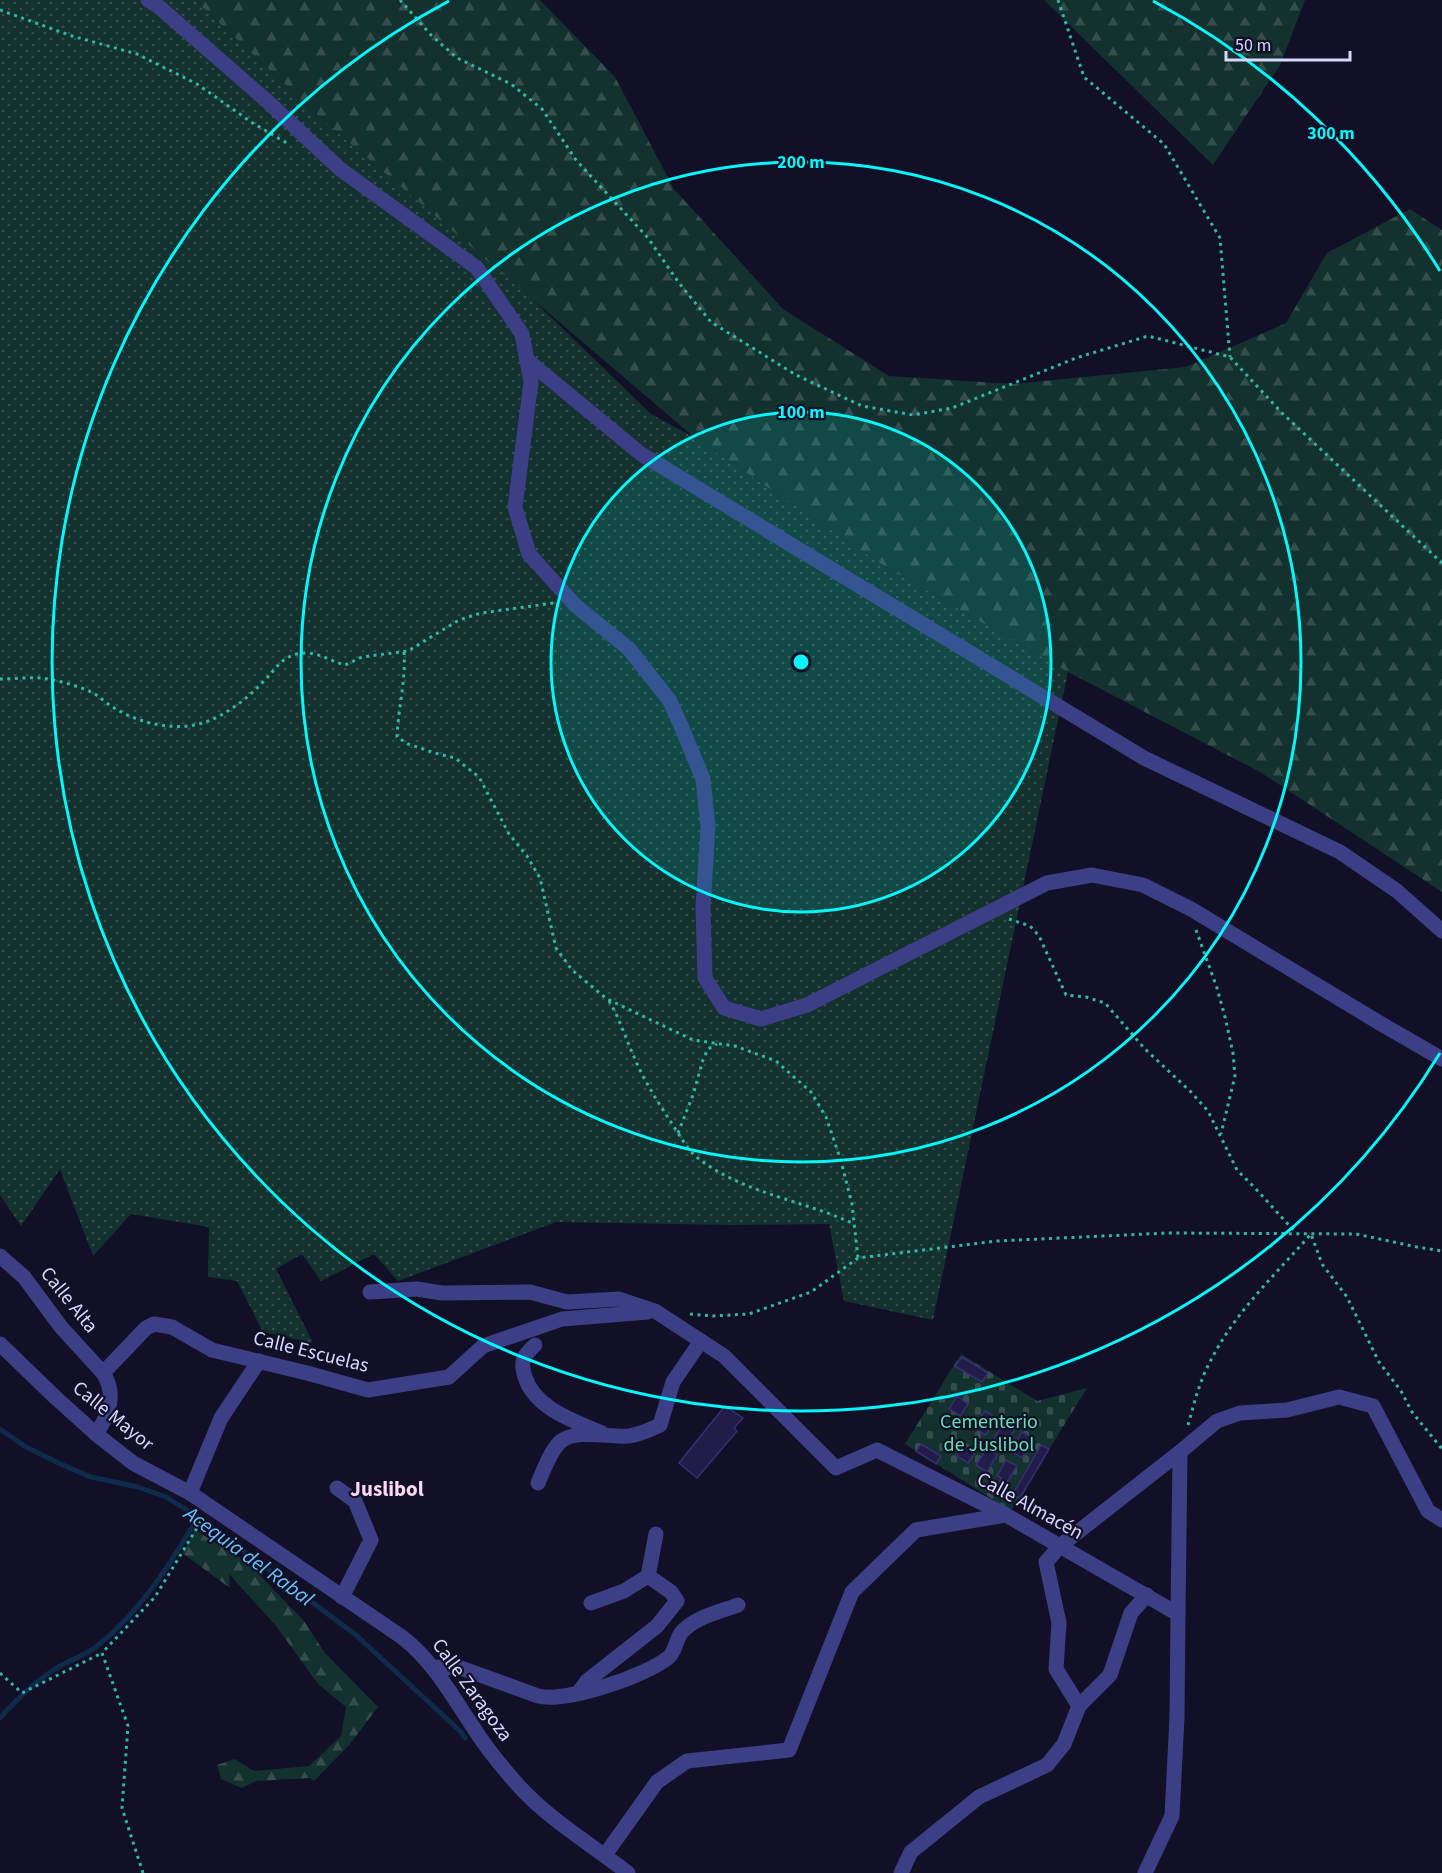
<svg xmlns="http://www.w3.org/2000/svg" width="1442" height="1873" font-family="'Source Sans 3',sans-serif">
<defs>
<pattern id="grass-dots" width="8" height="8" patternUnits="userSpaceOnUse" patternTransform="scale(1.5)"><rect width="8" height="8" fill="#13312e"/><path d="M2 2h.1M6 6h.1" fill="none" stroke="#354e4d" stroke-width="1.8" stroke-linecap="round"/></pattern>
<pattern id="forest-firs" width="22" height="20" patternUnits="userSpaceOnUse" patternTransform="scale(1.5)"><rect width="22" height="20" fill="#13312e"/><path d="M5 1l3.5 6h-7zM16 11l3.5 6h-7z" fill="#354e4d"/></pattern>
<pattern id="cemetery-stones" width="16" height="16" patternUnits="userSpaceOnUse" patternTransform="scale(1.5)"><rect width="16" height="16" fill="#13312e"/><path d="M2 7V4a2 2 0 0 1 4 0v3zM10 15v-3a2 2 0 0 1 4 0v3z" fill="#354e4d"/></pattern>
</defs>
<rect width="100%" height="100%" fill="#121027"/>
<polygon fill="url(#grass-dots)" points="0,0 195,0 324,121 522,289 651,414 695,438 886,567 1068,672 933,1320 844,1301 829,1224 733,1225 556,1222 398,1281 374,1254 321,1281 302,1254 276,1269 313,1343 263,1332 237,1281 208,1277 209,1227 131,1214 93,1256 60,1169 21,1226 0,1195"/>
<g fill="url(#forest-firs)">
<polygon points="195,0 540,0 615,77 674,189 783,309 889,376 1013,384 1186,367 1286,323 1327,253 1410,209 1442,230 1442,892 1260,772 1068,672 886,567 695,438 324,121"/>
<polygon points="1044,0 1305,0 1280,65 1213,165"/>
<polygon points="195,1530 247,1562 304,1621 325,1653 378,1707 350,1744 314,1781 310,1778 256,1781 242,1788 221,1779 217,1765 235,1759 254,1771 309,1766 341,1736 346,1707 318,1684 277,1627 229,1574 230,1588 182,1553"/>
</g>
<polygon fill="url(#cemetery-stones)" points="961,1354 1037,1401 1087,1388 1011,1511 905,1444"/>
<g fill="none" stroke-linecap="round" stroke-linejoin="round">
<g stroke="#0f2b4c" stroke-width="5">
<polyline points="0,1429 26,1447 65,1466 91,1477 138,1487 166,1497 198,1517 356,1635 461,1732 465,1738"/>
<path d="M0,1718C17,1699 33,1683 55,1669C68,1661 84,1656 96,1647C140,1612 170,1565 198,1517"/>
</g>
</g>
<g fill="#221c48" stroke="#372f73" stroke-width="1.5">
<polygon points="962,1357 988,1373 982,1382 955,1366"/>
<polygon points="957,1396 968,1404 960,1416 949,1409"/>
<polygon points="725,1406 743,1418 734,1428 737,1431 697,1478 679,1463"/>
<polygon points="985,1411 996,1418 986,1435 974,1428"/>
<polygon points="1004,1422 1015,1429 1004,1447 993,1440"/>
<polygon points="1022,1432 1034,1439 1022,1458 1010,1451"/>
<polygon points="921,1444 941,1456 936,1464 916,1451"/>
<polygon points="963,1445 975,1453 968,1463 957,1456"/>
<polygon points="1041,1445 1049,1449 1020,1498 1013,1494"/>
<polygon points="986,1449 997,1455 987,1472 976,1465"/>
<polygon points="1006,1460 1017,1466 1005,1486 999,1483 1002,1478 997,1476"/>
</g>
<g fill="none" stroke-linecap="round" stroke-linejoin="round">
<g stroke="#32b7a4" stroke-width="3" stroke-dasharray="3 4.5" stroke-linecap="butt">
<polyline points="400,0 431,35 457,58 511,84 542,109 576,160 648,238 679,283 711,322 796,375 862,406 913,415 952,408 1076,358 1148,336 1230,357 1282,413 1442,563"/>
<polyline points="1058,0 1084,77 1164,144 1220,238 1230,357"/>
<polyline points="0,10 72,36 137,54 197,84 251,122 290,145"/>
<path d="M404,652C406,681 398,709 397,737L408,744L435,753L455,758L479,777L509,834L527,856L540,878L556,948L572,970L607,999L693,1040L735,1046L776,1061L811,1092L826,1117L841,1161L852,1204L858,1258"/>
<path d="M0,679C13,679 28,677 41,678C57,680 75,685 89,691C99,695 106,704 116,709C138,722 168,730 194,725C220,720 245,701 263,682C277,668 283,653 307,653C320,653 332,662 345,665L362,657L408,651L459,620L481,613L554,603"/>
<polyline points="1009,919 1030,926 1039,936 1066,995 1086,997 1105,1003 1145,1049 1190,1091 1208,1111 1237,1170 1255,1188 1296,1233"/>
<polyline points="1196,930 1217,988 1225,1017 1233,1053 1235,1076 1221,1134"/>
<path d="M609,1001C620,1019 626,1040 635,1059C645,1083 660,1105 674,1127C681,1137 688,1151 699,1159C745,1194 803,1200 854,1224"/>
<polyline points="678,1133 693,1095 703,1060 708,1049 717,1044"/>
<polyline points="690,1314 713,1316 749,1314 811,1292 858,1258 997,1241 1168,1233 1356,1234 1417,1247 1442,1251"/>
<path d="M1188,1425C1194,1404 1199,1383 1209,1364C1233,1314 1275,1275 1311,1234L1322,1264L1347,1297L1379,1362L1401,1391L1412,1412L1442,1449"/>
<polyline points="0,1673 22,1693 102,1653"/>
<polyline points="143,1873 122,1808 128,1726 102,1653 155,1597 203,1518"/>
</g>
<g stroke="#3c3f85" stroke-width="15">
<polyline points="148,0 158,6 267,101 340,169 477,268 522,334 531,382 515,507 529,554 575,605 629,649 670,701 684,733 703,779 708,827 703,907 705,978 724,1008 761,1019 807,1005 1047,883 1092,875 1143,885 1191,909 1378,1022 1442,1059"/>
<polyline points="527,360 641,454 1144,758 1340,852 1397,891 1442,931"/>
<polyline points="0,1256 24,1277 61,1327 103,1373"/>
<polyline points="370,1292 417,1289 442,1293 530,1292 567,1302 619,1299 655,1311 724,1356 836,1468 877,1450 1006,1515 1178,1614 1177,1717 1172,1816 1145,1873"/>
<path d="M0,1344L56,1398L96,1434L133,1463L190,1493L402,1637C435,1663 452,1696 475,1730C487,1749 502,1767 517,1784C549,1820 591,1844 628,1873"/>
<path d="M535,1345C523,1356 520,1361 525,1377C535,1409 575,1421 602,1433"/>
<path d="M96,1434C109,1415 117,1394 103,1373L146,1328L154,1324L172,1327L212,1350L307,1373L368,1390L449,1377L483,1346L562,1319L648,1312"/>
<path d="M538,1483C544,1470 549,1453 560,1442C576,1428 610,1438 629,1436C640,1434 650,1430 660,1425L673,1382L701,1341"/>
<polyline points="337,1488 355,1501 371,1540 342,1597"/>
<polyline points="190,1493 221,1418 259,1361"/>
<polyline points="591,1603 624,1591 648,1576 656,1534"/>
<polyline points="1178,1614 1180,1452"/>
<path d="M433,1667L461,1668L538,1696C566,1703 646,1676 669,1657C675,1652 676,1640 681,1633C694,1617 720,1612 738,1605"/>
<polyline points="579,1692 587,1681 657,1626 677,1601 671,1592 648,1576"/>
<polyline points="1079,1706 1056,1669 1059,1623 1046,1562 1060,1546 1180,1452 1217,1421 1240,1413 1287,1410 1339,1397 1373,1406 1428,1511 1442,1520"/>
<polyline points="605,1855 657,1782 687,1761 789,1750 852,1592 916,1530 1006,1515"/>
<polyline points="901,1873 911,1852 979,1797 1047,1765 1064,1744 1079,1706 1110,1675 1131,1613 1147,1595"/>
</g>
</g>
<circle cx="801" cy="662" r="250" fill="#07f6fa" fill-opacity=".12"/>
<g fill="none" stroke="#07f6fa" stroke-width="3">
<circle cx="801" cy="662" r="250"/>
<circle cx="801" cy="662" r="500"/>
<path d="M1440 1053A749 749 0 1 1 449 1M1153 1A749 749 0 0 1 1440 271"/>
</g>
<g text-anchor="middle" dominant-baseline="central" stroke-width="4.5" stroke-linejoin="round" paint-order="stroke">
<g font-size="20" fill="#d8d7fe" stroke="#121027">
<text transform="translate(69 1300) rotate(51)">Calle Alta</text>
<text transform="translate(311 1352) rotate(14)">Calle Escuelas</text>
<text transform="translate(113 1416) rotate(39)">Calle Mayor</text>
<text transform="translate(1030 1506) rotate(29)">Calle Almacén</text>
<text transform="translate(472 1690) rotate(54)">Calle Zaragoza</text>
</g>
<g font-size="20" fill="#63deb5" stroke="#121027">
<text x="989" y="1422">Cementerio<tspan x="989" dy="23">de Juslibol</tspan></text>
</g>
<g font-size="21" font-weight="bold" fill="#fed9f4" stroke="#121027">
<text x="387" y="1489">Juslibol</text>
</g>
<g font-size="21" font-style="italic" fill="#67c3fc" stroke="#121027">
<text transform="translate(249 1556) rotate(36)">Acequia del Rabal</text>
</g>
</g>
<circle cx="801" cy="662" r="9" fill="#07f6fa" stroke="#121027" stroke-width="3"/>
<g font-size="18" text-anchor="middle" font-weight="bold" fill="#07f6fa" stroke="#121027" stroke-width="4.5" stroke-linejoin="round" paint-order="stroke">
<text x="1331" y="139">300 m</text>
<text x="801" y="168">200 m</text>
<text x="801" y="418">100 m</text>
</g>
<path d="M1226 51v9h124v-9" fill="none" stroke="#d8d7fe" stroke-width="3"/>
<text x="1235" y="51" font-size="18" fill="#d8d7fe" stroke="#121027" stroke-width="4.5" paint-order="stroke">50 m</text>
</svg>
